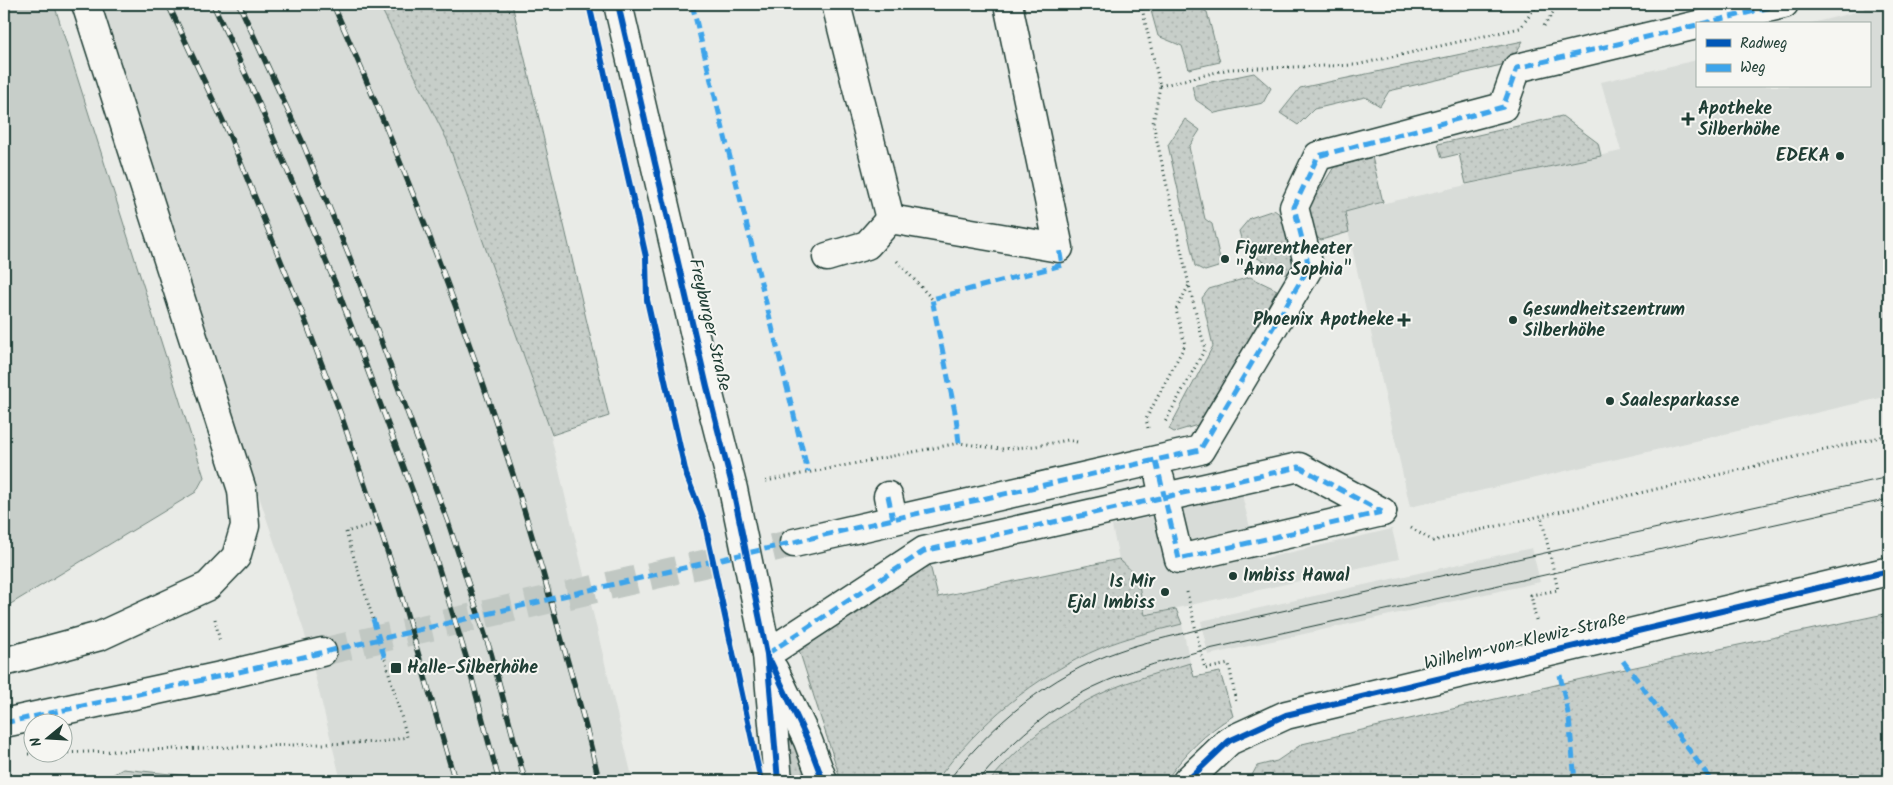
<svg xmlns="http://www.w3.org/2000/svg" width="1893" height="785" font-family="Kalam,sans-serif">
<defs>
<pattern id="grass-dots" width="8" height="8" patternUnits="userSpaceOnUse" patternTransform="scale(1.25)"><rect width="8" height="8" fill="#c7cec9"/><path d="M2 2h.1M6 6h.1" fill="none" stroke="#aab2ad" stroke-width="1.8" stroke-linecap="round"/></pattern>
</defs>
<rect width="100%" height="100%" fill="#e9ebe7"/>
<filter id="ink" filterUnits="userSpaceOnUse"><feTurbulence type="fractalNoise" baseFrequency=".02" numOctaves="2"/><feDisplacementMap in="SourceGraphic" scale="10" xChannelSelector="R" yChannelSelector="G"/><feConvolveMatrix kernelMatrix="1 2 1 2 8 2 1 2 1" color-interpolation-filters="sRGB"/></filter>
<g filter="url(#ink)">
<g fill="#d8dcd8">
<polygon points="95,4 379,4 447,140 548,424 633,781 341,781 304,631"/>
<polygon points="1864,4 1889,4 1889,396 1410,507 1344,212 1621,151 1601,82 1697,60 1697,86 1869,86 1869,24 1808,24 1864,10"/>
<polygon points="1242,495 1258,560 1392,529 1399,559 1145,615 1137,576 1119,559 1112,526"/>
<polygon points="1532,548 1540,582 1208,655 1201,621"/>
<polygon points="1182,624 1190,663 1106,691 1064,715 1028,742 990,781 936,781 975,733 1003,708 1037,681 1074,660 1103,647 1142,634"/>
</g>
<g fill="url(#grass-dots)" stroke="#73867e">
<polygon points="379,4 512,4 609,416 552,435 447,140"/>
<polygon points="1153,4 1191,4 1207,12 1220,62 1189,69 1182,46 1158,36 1150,7"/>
<polygon points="1523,41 1510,63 1389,91 1380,106 1365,97 1314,109 1298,125 1280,113 1300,88"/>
<polygon points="1254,73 1271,88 1263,103 1215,113 1196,100 1192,86"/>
<polygon points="1562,116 1598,143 1601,156 1466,184 1459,154 1442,158 1438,144"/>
<polygon points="1185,119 1200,130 1189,147 1205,219 1212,224 1220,259 1218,267 1205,271 1195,266 1168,145"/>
<polygon points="1372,157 1383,202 1345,212 1349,232 1321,240 1309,233 1304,215 1334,167"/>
<polygon points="1274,210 1288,220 1296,262 1286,275 1244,250 1239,231 1250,218"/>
<polygon points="1250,277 1277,290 1201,424 1174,432 1169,429 1213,346 1202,298 1209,289"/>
<path d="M1119,559L1137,576L1145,615L1176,609L1182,624C1155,631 1127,637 1101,648C1034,676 979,723 936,781H841L799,650L820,630L855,615L891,591L906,577L930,565L938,597Z"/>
<polygon points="1889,613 1889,781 1249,781 1257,766 1277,761 1302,744 1607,673"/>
<path d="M1190,663L1194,677L1220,672L1233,716C1206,732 1183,755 1166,781H990C1020,744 1063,710 1107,691C1133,679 1162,672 1190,663Z"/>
<polygon points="782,704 809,781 787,781"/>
</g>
<g fill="#c7cec9" stroke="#73867e">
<polygon points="4,4 54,4 204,477 196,492 4,608"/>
<polygon points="123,769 189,776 190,781 101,781"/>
</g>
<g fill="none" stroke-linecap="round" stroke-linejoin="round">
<polyline stroke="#c1c8c3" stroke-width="28" stroke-dasharray="28 14" stroke-linecap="butt" points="322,652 794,543"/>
<g stroke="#1f3d34" stroke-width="31">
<g id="minor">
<polyline points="618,4 707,387 733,489 767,654 778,781"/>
<polyline points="836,4 890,219"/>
<polyline points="1701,24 1784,4"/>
<polyline points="827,257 867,245 890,219 1059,248 1008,4"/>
<polyline points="1160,479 1179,559 1382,512"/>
<polyline points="888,496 893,519"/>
<polyline points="794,543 1200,450 1309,267 1294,207 1318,156 1503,107 1517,68 1697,25"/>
<polyline points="767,654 924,551 1299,467 1382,512"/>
<polyline points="4,662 100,636 208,586 236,557 245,526 242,490 86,4"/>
<polyline points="774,670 808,741 823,781"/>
<polyline points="4,723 226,675 322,652"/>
<polyline points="1187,781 1229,741 1286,715 1889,571"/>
</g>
</g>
<g stroke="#1f3d34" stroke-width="3" stroke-dasharray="1 4" stroke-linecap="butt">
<polyline points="1141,4 1160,86 1153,123 1189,285 1205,349 1164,424"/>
<polyline points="1544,26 1559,4"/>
<polyline points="1160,86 1229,69 1356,65 1520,28 1538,4"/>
<polyline points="897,261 932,299"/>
<polyline points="1148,428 1146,419 1185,345 1176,310 1189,285"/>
<polyline points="766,481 959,443 1001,449 1036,446 1068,440 1077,442"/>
<polyline points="370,525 346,532 373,619"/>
<polyline points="1411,528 1433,541 1889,435"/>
<polyline points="1187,592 1205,669 1229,664 1236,702"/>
<polyline points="215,619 220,642"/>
<polyline points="1536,620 1531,595 1558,590 1541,516"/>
<polyline points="28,754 381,742 407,737 385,659"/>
</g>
<use href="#minor" stroke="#f6f6f2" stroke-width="28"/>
<g stroke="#1f3d34" stroke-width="1">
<path d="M948,781C992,724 1049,675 1119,651C1144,642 1170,637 1196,630L1889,477"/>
<path d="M978,781C1006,748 1040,716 1078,695C1116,674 1159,662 1200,651L1889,499"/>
</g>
<g stroke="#1f3d34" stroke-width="5.5">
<g id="rail">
<polyline points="168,4 229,134 305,320 341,415 396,577 455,781"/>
<polyline points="213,4 257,99 336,285 426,527 467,660 499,781"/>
<polyline points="239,4 302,141 356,273 448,522 491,653 525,781"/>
<path d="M333,4C425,210 503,423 562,641C575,688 589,734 599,781"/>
</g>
</g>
<use href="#rail" stroke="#f6f6f2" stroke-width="4" stroke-dasharray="11" stroke-linecap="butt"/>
<g stroke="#3da4eb" stroke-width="5" stroke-dasharray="10 5" stroke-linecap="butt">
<polyline points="692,4 808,472"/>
<polyline points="1701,24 1784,4"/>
<polyline points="959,443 956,417 932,299 1062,265 1059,248"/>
<polyline points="1156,461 1179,559 1382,512"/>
<polyline points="888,496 893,519"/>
<polyline points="373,619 385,659"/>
<polyline points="767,654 924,551 1299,467 1382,512"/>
<polyline points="1623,661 1712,781"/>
<polyline points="1560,675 1569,718 1575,781"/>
<polyline points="4,723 226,675 893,519 1200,450 1309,267 1294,207 1318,156 1503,107 1517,68 1697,25"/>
</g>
<g stroke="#f6f6f2" stroke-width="9">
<g id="cycleway">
<polyline points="589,4 646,257 647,300 686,474 704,520 761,781"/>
<polyline points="618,4 707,387 733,489 767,654 778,781"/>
<polyline points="771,662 808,741 823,781"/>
<polyline points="1187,781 1229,741 1286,715 1889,571"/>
</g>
</g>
<use href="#cycleway" stroke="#0057b8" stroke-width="6"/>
</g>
</g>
<g fill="#1f3d34" stroke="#f6f6f2" stroke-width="2">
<path d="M1685.5 111.5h5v5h5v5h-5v5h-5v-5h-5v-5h5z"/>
<circle cx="1840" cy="156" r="5"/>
<circle cx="1225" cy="259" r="5"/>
<path d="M1401.5 312.5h5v5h5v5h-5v5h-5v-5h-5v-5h5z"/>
<circle cx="1513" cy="320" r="5"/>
<circle cx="1610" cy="401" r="5"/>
<circle cx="1233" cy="576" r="5"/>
<circle cx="1165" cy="592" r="5"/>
<rect x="390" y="662" width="12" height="12" rx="2.5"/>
</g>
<g text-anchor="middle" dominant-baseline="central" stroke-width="4" stroke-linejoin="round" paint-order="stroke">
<g font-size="18" font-weight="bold" fill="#1f3d34" stroke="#f6f6f2" text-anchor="start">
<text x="1698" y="109">Apotheke<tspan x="1698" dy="21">Silberhöhe</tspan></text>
<text x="1830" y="156" text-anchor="end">EDEKA</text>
<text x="1235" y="249">Figurentheater<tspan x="1235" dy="21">"Anna Sophia"</tspan></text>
<text x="1523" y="310">Gesundheitszentrum<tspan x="1523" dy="21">Silberhöhe</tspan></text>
<text x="1394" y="320" text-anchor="end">Phoenix Apotheke</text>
<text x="1620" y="401">Saalesparkasse</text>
<text x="1243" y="576">Imbiss Hawal</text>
<text x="1155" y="582" text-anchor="end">Is Mir<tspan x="1155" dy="21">Ejal Imbiss</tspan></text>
<text x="407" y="668">Halle-Silberhöhe</text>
</g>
<g font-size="18" fill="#1f3d34" stroke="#f6f6f2">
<text transform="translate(709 325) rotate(77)">Freyburger Straße</text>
<text transform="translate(1525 642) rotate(-13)">Wilhelm-von-Klewiz-Straße</text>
</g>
</g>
<rect width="1893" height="785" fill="none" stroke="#f6f6f2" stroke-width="20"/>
<rect x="10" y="10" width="1873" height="765" fill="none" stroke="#1f3d34" stroke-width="2" filter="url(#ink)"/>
<rect x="1696" y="22" width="175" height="65" fill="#f6f6f2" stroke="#a0aca6"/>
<rect x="1706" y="39" width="25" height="8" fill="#0057b8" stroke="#a0aca6"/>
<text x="1740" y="48" font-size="15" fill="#1f3d34">Radweg</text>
<rect x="1706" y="64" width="25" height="8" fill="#3da4eb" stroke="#a0aca6"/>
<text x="1740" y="72" font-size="15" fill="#1f3d34">Weg</text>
<g transform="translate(48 738) rotate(252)"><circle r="24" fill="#f6f6f2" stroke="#a0aca6"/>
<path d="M0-4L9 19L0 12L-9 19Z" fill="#1f3d34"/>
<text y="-8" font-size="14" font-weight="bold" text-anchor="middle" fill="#1f3d34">N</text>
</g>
</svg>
